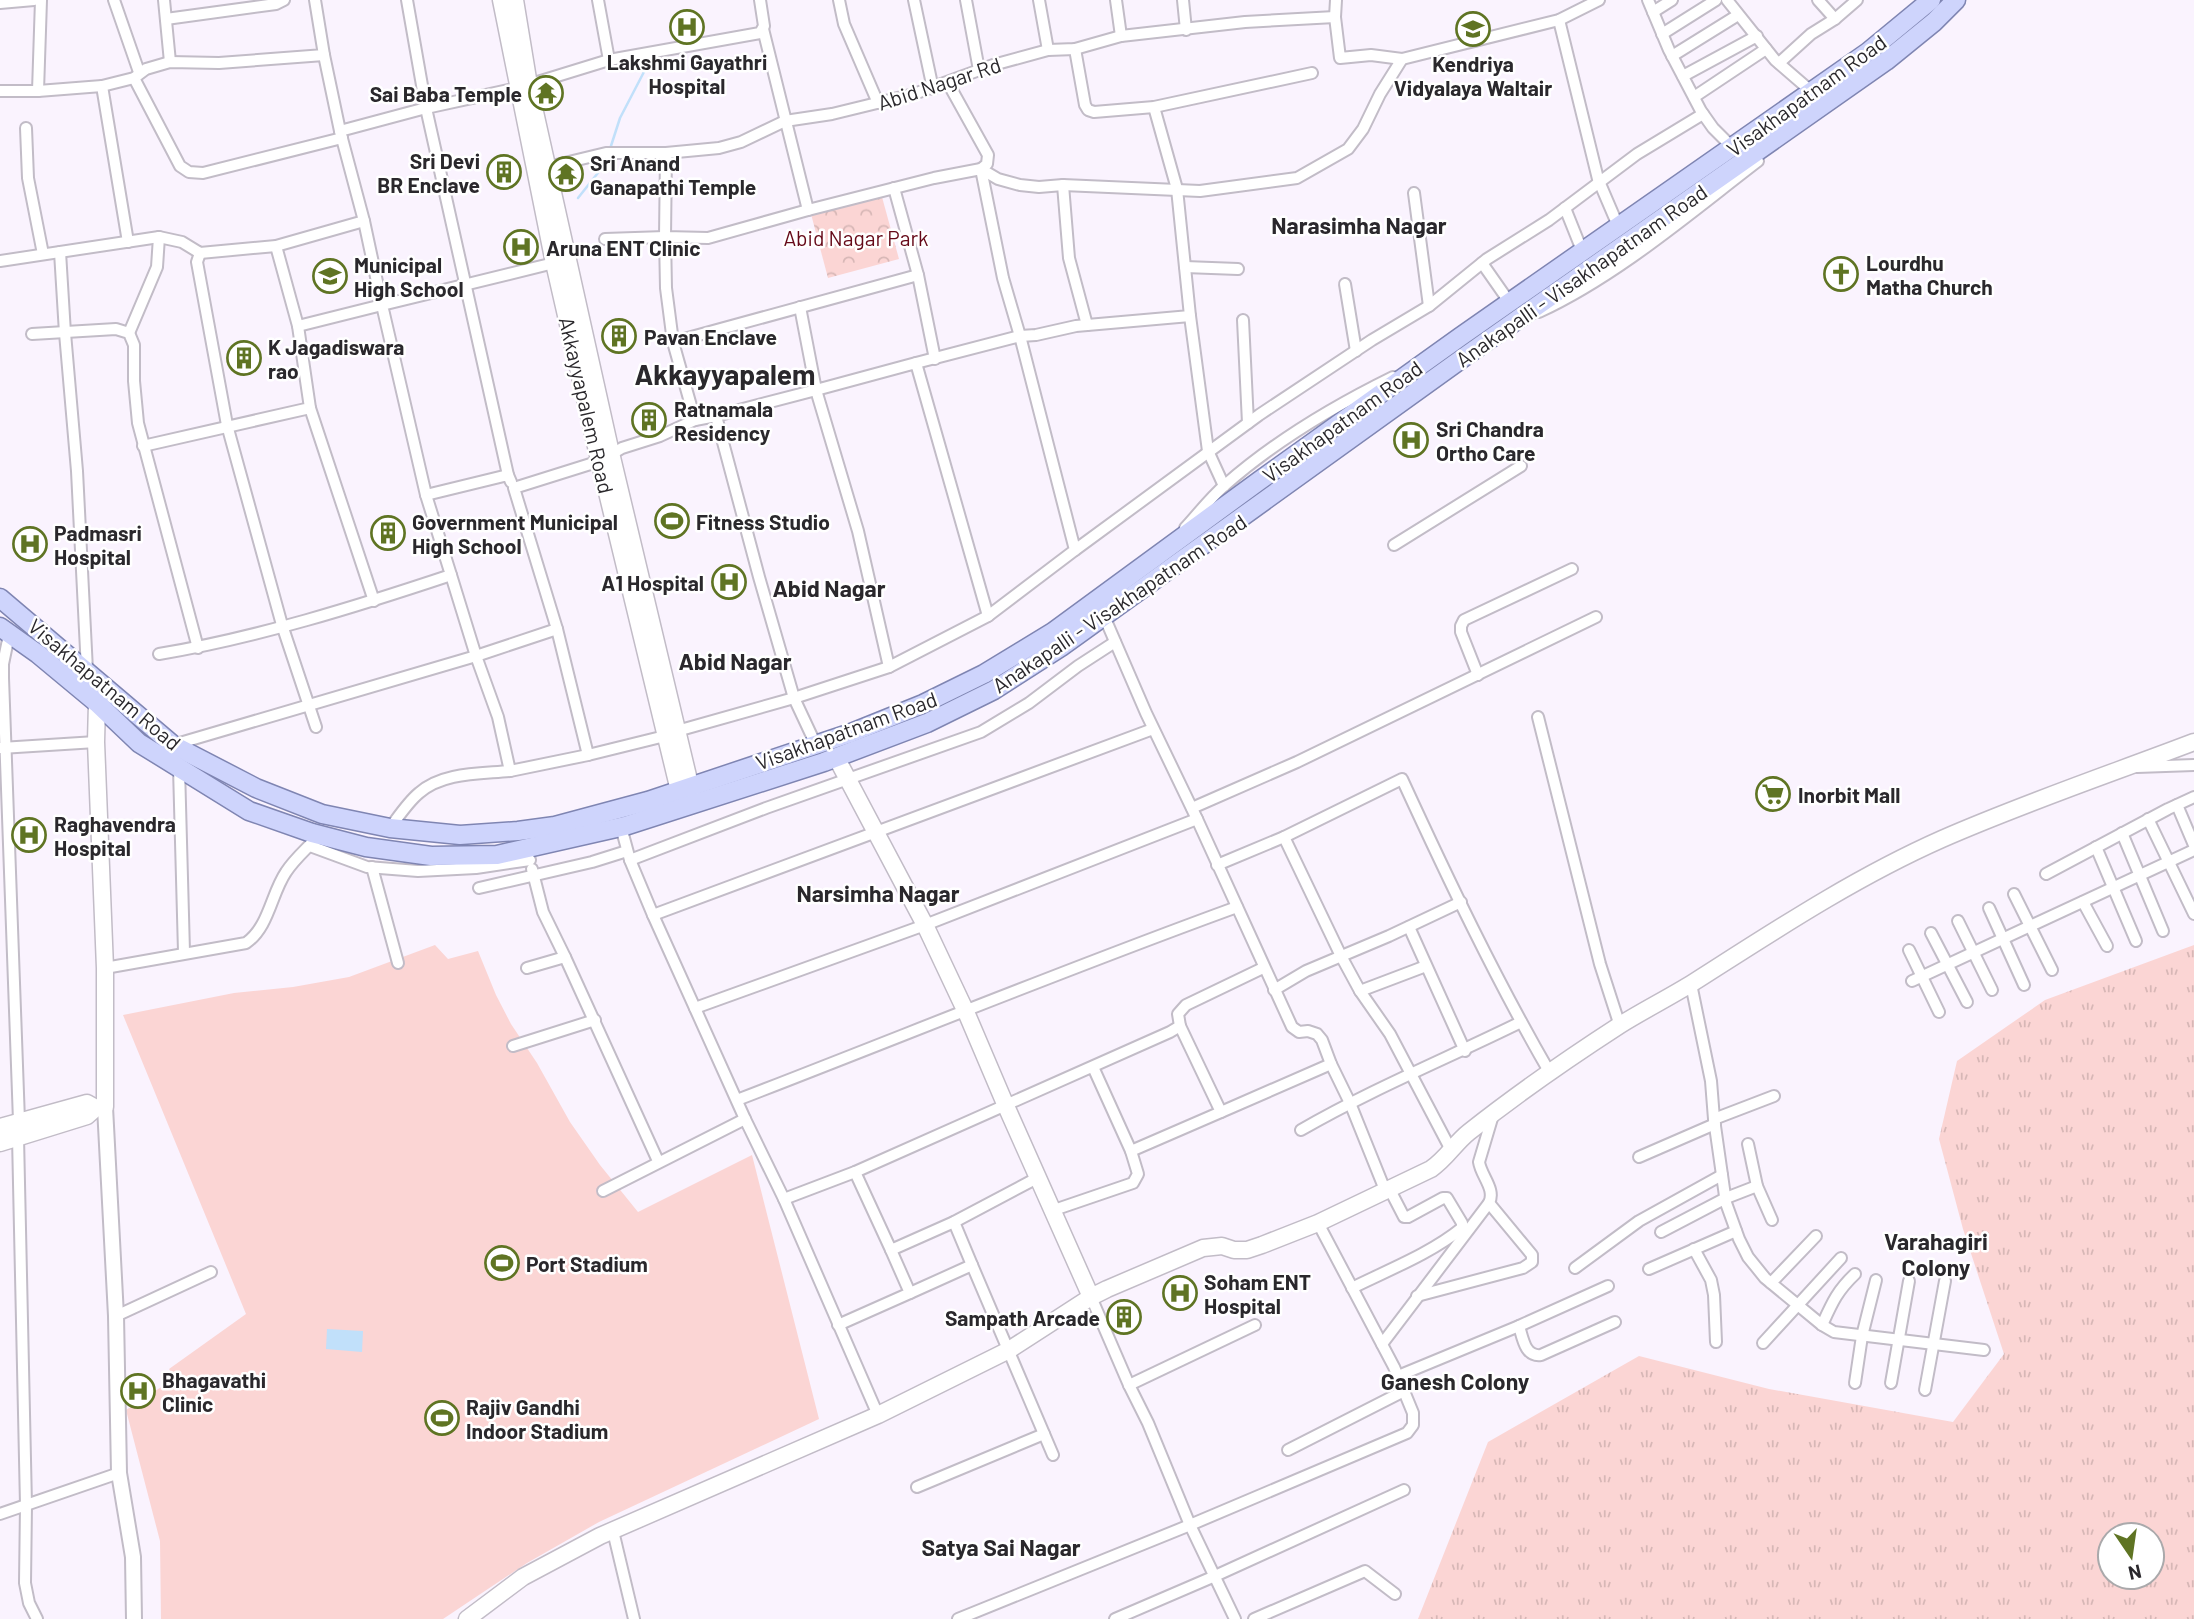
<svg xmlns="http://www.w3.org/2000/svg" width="2194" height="1619" font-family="Barlow,sans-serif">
<defs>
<pattern id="grass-tufts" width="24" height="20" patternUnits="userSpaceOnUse" patternTransform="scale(1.75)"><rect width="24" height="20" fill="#fbd5d4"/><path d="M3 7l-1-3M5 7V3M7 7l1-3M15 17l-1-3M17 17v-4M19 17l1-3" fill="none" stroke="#d7b7b6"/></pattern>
<pattern id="forest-crowns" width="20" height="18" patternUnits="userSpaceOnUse" patternTransform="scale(1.75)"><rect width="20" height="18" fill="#fbd5d4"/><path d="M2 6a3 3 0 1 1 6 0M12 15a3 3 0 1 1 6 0" fill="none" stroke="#d7b7b6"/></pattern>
</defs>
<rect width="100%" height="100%" fill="#faf3fe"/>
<path fill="url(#grass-tufts)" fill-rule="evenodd" d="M2194,945V1619H1418L1488,1442L1639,1356L1769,1389L1953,1422L2004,1354L1963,1229L1939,1139L1957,1061L2045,1000ZM2110,1535H2152V1577H2110Z"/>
<polygon fill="url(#forest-crowns)" points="882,197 899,259 828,278 811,214"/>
<polygon fill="#fbd5d4" points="435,945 448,959 478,951 496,995 511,1024 537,1063 570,1122 600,1165 638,1212 752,1155 819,1419 599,1522 527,1563 443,1619 161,1619 160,1541 126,1410 175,1378 169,1369 246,1314 123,1015 234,993 293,987 349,977"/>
<polygon fill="#c1e0fa" points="327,1329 363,1331 362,1352 326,1349"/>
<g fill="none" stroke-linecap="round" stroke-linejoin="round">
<g stroke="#c1e0fa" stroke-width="2.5">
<polyline points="610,149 620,118 646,68"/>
<polyline points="578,198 605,164 608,156"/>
</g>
<g stroke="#c2bcc7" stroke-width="14">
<g id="minor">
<polyline points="114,0 139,72"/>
<polyline points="164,0 170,62"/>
<polyline points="598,0 609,60"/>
<polyline points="839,0 844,24 878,103"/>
<polyline points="914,0 933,89"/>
<polyline points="966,0 979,70"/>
<polyline points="1039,0 1048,50"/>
<polyline points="1116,0 1121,36"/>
<polyline points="1183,0 1186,30"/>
<polyline points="1336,0 1335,17 1340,58 1371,55 1402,59 1559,20 1599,0"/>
<polyline points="1648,0 1669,50 1701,111 1713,128 1733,148"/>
<polyline points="1727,0 1775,60 1812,92"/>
<polyline points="1818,0 1835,19"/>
<polyline points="0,3 34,0"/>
<polyline points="1653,12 1672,0"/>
<polyline points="166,19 276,4 284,0"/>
<polyline points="1559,20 1598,179 1619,228"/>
<polyline points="763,29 808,210 934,178 981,169 1003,278 1020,336 1036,335 1076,326 1190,316 1177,189 1154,107"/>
<polyline points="1662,34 1716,0"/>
<polyline points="1075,49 1085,105 1088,110 1094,112 1154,107 1312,73"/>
<polyline points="1672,56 1738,15"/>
<polyline points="1779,63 1811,34 1835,19 1857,0"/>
<polyline points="1683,76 1757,36"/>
<polyline points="134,78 180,166 189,172 203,173 342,138"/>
<polyline points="948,83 988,155 987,164 981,169 998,179 1020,185 1039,187 1063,185 1200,191 1297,178 1348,149 1363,129 1380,94 1402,59"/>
<polyline points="0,91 38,91 102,86"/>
<polyline points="38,91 41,0"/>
<polyline points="1694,97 1766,49"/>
<polyline points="26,128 28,178 43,254"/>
<polyline points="340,131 426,108 407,0"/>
<polyline points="666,153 665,237 708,238 808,210"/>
<polyline points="548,167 606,153 666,153 719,148 741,142 785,121 832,114 914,94 993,65 1048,50 1075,49 1121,36 1245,22 1335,17"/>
<polyline points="1063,185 1069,258 1087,325"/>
<polyline points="894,188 918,275"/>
<polyline points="1414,193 1429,306"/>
<polyline points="1565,208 1583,253"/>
<polyline points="605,239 665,237 666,288 673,342 695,420"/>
<polyline points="128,242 102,86 134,78 146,69 170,62 219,63 324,55 315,0"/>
<polyline points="276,246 298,326"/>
<polyline points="60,252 65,333 77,471 87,670"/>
<polyline points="200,253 197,262 227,425 282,625 316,727"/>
<polyline points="0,261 159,237 182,242 200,253 276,246 364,221 340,131 324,55"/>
<polyline points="1482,263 1510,303"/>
<polyline points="1185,267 1238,269"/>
<polyline points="1345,284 1356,351"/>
<polyline points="800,307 816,390 916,363 988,616 889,667"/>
<path d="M1539,312C1617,276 1690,213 1758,161"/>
<polyline points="1190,316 1208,451 1224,486"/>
<polyline points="1243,320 1248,423"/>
<polyline points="129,333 157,267 159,237"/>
<polyline points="32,334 116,329 129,333 134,345 134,381 138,423 198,648"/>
<polyline points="673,342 918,275 935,359"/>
<polyline points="916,363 1020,336 1075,550 988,616"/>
<polyline points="310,408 374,601"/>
<polyline points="143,446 310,408 298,326 382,305 364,221"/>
<polyline points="508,475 426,108 518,88 609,60 760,33 764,26 760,0"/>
<polyline points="511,482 508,475 426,495 382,305 554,263"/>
<path d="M1185,528C1198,514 1210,498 1225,485C1275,441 1334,406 1393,377"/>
<polyline points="1394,545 1521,466"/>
<polyline points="1075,550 1259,415 1372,340 1429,306 1487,259 1549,220 1637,154 1703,114"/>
<polyline points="451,575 476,656 498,717 510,771 588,755"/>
<polyline points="1104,616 1146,713 1197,819 1292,1027 1299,1032 1308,1031 1317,1034 1322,1040 1331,1064 1350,1103 1385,1190"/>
<polyline points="557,629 588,755 665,736"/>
<polyline points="9,635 3,664 3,678 19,1121"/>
<path d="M159,654C256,638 358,606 451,575L426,495"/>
<polyline points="1478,675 1461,632 1461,626 1464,620 1572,569"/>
<polyline points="1538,717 1600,964 1620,1026"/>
<polyline points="677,731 794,698 889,667 858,531 816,390 716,416"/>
<polyline points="173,745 476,656 557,629 514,488 600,461 622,448 660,436 695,420 716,416 759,577 794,698 816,745"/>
<polyline points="1,748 96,742"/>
<polyline points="2137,767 2194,765"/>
<polyline points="179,768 184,952"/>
<polyline points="2177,805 2194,845"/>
<polyline points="1192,808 1297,762 1596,617"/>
<polyline points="2148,819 2194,914"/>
<polyline points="621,827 630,860 653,915 745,1119 784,1199 878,1415"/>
<path d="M390,828C399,816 408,802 419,793C443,772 480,774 510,771"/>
<polyline points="2122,833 2163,931"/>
<polyline points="1284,837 1341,956 1360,991 1390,1034 1451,1150"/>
<polyline points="310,846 367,867 418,871 476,868 530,860"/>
<polyline points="2096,847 2136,941"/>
<polyline points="630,860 766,808 981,732 1029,703 1078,666 1115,642"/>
<path d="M1217,865L1284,837L1402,779C1448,879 1495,978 1550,1073"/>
<polyline points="372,867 398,963"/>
<polyline points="532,869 543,912 565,957"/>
<polyline points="2046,874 2168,809 2194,797"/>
<polyline points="479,888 592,862 627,851"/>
<polyline points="2014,894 2052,970"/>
<polyline points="2083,902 2107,946"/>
<polyline points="1989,908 2024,985"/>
<polyline points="653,915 1153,729"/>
<polyline points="1958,921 1992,990"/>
<polyline points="1409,927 1465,1051"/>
<polyline points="1931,933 1967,1002"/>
<polyline points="1909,950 1939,1012"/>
<path d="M105,968L246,943C269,927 271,894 286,872C295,858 309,847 319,835"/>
<polyline points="527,968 565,957 658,1161"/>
<polyline points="1912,981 2194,850"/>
<polyline points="1691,984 1711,1081 1714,1119 1726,1203 1739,1239 1748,1257 1765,1278 1822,1325 1834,1332 1984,1350"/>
<polyline points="1274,990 1306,971 1389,936 1461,902"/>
<polyline points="1360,991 1426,966"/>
<polyline points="695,1008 925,925 1197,819"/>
<polyline points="513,1046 595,1020"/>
<path d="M737,1100C903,1036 1069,968 1237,907"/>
<polyline points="1221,1112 1331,1064"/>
<polyline points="1714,1119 1774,1096"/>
<path d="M1301,1130C1372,1089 1448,1058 1521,1022"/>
<polyline points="18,1137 26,1505 25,1583 29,1603 37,1619"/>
<polyline points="1748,1144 1757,1186 1772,1220"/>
<polyline points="1131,1151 1221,1112 1180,1026"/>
<polyline points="1639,1157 1715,1124"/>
<polyline points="855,1172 891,1250 954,1222 1039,1177"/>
<polyline points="603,1191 745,1119"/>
<polyline points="784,1199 855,1172 1170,1032 1180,1026 1178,1014 1186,1005 1263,968"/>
<polyline points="1054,1210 1133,1183 1138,1174 1131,1151 1093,1067"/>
<polyline points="1661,1232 1726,1198 1757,1186"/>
<polyline points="1694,1249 1711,1280 1714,1295 1716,1342"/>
<polyline points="972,1265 1053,1455"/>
<polyline points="1575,1268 1639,1221 1722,1175"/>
<polyline points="1649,1269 1736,1231"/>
<polyline points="1771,1283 1816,1236"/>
<path d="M1352,1288C1388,1270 1430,1254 1462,1228V1223L1447,1198H1443L1408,1217H1404L1389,1188"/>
<polyline points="910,1293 972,1265 954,1222"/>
<polyline points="1417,1296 1523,1268 1532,1262 1532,1255 1489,1203"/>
<polyline points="1091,1297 1129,1385 1148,1423 1190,1525 1235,1619"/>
<polyline points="116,1316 211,1272"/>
<polyline points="838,1325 910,1293 891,1250"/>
<path d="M1822,1325C1832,1303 1837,1291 1855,1274"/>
<path d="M1519,1326C1523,1339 1525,1357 1541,1355L1615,1322"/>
<polyline points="1763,1343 1841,1258"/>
<path d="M1382,1344L1489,1203C1496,1189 1481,1176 1479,1162L1493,1115"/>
<polyline points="1398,1376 1519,1326 1608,1286"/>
<polyline points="1855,1383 1862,1336 1876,1280"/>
<polyline points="1891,1383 1909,1281"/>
<polyline points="1129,1385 1255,1325"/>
<polyline points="1925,1390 1945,1281"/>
<polyline points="1288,1450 1404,1391"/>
<polyline points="917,1487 1044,1434"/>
<polyline points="0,1514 119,1473"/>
<polyline points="613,1531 634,1619"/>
<polyline points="958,1619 1190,1525 1407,1433 1413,1425 1413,1413 1394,1367 1318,1223"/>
<polyline points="1115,1619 1215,1576 1404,1490"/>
<polyline points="1254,1619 1365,1571 1395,1594"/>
</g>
</g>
<g stroke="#c2bcc7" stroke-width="18">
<polyline id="tertiary" points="96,1108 105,1107 116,1316 119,1473 133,1557 134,1619"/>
</g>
<g stroke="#c2bcc7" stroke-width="19">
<g id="secondary">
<polyline points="501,0 554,263 597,451 682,803"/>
<polyline points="515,0 529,85 611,453 693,797"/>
<polyline points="97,703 96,742 105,968 105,1107"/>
<polyline points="836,757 925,925 966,1012 1006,1106 1091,1297"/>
<polyline points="0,1127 87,1103 96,1108 87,1116 0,1143"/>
<path d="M467,1619L523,1577L600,1536L878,1415L1009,1350L1091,1297L1107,1289L1203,1248L1222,1246L1234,1250H1247L1262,1245L1318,1223L1431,1169C1446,1159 1455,1143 1469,1132C1517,1094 1569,1058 1620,1025C1644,1010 1670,997 1694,982C1774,931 1854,878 1942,839C2024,803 2110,774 2194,742"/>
</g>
</g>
<g stroke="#7f85b2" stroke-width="21">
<g id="primary">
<polyline points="0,598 173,745 256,788 322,814 390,828 460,835 518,831 555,826 648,801 851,733 923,704 984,674 1053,632 1259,481 1460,337 1868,52 1931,0"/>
<polyline points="0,627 38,654 97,703 139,743 249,811 312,833 366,847 431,856 497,855 625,826 824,762 927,723 994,690 1061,647 1467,355 1886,61 1934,22 1956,0"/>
</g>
</g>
<use href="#minor" stroke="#fff" stroke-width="10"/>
<use href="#tertiary" stroke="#fff" stroke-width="14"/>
<use href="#secondary" stroke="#fff" stroke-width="16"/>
<use href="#primary" stroke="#ced4fc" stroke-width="18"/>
</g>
<defs>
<g id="hospital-ring" transform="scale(1.75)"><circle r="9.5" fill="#fff" stroke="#5f7423" stroke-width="1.5"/><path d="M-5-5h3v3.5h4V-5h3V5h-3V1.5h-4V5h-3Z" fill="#5f7423"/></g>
<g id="school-ring" transform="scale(1.75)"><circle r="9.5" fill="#fff" stroke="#5f7423" stroke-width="1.5"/><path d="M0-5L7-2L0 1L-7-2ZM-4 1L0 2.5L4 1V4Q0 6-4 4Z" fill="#5f7423"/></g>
<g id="temple-ring" transform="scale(1.75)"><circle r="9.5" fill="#fff" stroke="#5f7423" stroke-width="1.5"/><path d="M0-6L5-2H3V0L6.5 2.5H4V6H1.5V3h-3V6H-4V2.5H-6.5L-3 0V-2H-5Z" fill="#5f7423"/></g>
<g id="building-ring" transform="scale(1.75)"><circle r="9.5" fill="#fff" stroke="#5f7423" stroke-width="1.5"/><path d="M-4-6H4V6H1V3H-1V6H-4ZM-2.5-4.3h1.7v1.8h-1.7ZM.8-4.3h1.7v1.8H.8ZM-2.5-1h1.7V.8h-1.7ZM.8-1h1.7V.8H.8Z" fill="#5f7423"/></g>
<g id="church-ring" transform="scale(1.75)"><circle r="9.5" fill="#fff" stroke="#5f7423" stroke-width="1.5"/><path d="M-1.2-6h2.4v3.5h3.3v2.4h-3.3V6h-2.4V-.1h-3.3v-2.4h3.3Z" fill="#5f7423"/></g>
<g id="stadium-ring" transform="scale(1.75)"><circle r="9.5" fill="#fff" stroke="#5f7423" stroke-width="1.5"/><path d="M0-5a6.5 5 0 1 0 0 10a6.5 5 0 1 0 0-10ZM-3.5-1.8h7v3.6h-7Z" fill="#5f7423"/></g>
<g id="supermarket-ring" transform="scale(1.75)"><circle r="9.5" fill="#fff" stroke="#5f7423" stroke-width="1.5"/><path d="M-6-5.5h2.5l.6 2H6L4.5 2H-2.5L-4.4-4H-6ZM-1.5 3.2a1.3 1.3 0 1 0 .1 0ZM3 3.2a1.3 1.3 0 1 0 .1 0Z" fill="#5f7423"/></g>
</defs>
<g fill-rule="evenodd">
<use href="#hospital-ring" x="687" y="27"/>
<use href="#school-ring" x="1473" y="29"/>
<use href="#temple-ring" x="546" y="93"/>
<use href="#building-ring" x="504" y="172"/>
<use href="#temple-ring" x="566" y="174"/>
<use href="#hospital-ring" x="521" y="247"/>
<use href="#church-ring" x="1841" y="274"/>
<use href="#school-ring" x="330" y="276"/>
<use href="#building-ring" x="619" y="336"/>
<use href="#building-ring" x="244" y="358"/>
<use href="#building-ring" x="649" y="420"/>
<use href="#hospital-ring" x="1411" y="440"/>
<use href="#stadium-ring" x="672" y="521"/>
<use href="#building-ring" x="388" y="533"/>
<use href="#hospital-ring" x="30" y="544"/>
<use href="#hospital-ring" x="729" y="582"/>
<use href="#supermarket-ring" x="1773" y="794"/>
<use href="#hospital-ring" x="29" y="835"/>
<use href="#stadium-ring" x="502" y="1263"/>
<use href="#hospital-ring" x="1180" y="1293"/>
<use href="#building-ring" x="1124" y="1317"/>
<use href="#hospital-ring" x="138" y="1391"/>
<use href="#stadium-ring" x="442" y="1418"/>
</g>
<g text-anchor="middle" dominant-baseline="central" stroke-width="5" stroke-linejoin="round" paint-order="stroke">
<g font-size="21" font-weight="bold" fill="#2a282c" stroke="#fff" text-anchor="start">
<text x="687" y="61" text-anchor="middle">Lakshmi Gayathri<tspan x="687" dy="24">Hospital</tspan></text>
<text x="1473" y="63" text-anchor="middle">Kendriya<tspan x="1473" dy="24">Vidyalaya Waltair</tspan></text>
<text x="522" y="93" text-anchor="end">Sai Baba Temple</text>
<text x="480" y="160" text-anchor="end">Sri Devi<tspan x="480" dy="24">BR Enclave</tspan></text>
<text x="590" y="162">Sri Anand<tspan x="590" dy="24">Ganapathi Temple</tspan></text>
<text x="546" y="247">Aruna ENT Clinic</text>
<text x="1866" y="262">Lourdhu<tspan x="1866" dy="24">Matha Church</tspan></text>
<text x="354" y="264">Municipal<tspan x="354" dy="24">High School</tspan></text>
<text x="644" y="336">Pavan Enclave</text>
<text x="268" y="346">K Jagadiswara<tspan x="268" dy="24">rao</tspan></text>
<text x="674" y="408">Ratnamala<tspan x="674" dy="24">Residency</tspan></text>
<text x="1436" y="428">Sri Chandra<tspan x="1436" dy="24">Ortho Care</tspan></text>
<text x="412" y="521">Government Municipal<tspan x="412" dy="24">High School</tspan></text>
<text x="696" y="521">Fitness Studio</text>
<text x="54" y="532">Padmasri<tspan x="54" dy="24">Hospital</tspan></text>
<text x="704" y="582" text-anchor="end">A1 Hospital</text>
<text x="1798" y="794">Inorbit Mall</text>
<text x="54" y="823">Raghavendra<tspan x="54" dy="24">Hospital</tspan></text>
<text x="526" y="1263">Port Stadium</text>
<text x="1204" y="1281">Soham ENT<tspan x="1204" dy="24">Hospital</tspan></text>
<text x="1100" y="1317" text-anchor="end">Sampath Arcade</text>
<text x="162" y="1379">Bhagavathi<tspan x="162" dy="24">Clinic</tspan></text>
<text x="466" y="1406">Rajiv Gandhi<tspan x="466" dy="24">Indoor Stadium</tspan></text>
</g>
<g font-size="21" fill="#2a282c" stroke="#fff">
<text transform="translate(939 83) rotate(-18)">Abid Nagar Rd</text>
<text transform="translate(1806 95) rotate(-36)">Visakhapatnam Road</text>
<text transform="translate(1581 275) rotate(-35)">Anakapalli - Visakhapatnam Road</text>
<text transform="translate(587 405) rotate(77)">Akkayyapalem Road</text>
<text transform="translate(1342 421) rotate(-36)">Visakhapatnam Road</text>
<text transform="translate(1119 603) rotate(-34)">Anakapalli - Visakhapatnam Road</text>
<text transform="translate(105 684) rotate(40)">Visakhapatnam Road</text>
<text transform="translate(846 730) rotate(-20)">Visakhapatnam Road</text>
</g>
<g font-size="21" fill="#650918" stroke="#fff">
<text x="856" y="237">Abid Nagar Park</text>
</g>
<g font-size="23" font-weight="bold" fill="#2a282c" stroke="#fff">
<text x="1359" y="225">Narasimha Nagar</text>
<text x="829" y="588">Abid Nagar</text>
<text x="735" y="661">Abid Nagar</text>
<text x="878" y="893">Narsimha Nagar</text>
<text x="1936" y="1241">Varahagiri<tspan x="1936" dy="26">Colony</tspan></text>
<text x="1455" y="1381">Ganesh Colony</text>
<text x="1001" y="1547">Satya Sai Nagar</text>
</g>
<g font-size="28" font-weight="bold" fill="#2a282c" stroke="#fff">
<text x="725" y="374">Akkayyapalem</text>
</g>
</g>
<g transform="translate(2131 1556) rotate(167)"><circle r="33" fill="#ffffff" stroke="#aaa9ab" stroke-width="2"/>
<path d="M0-5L12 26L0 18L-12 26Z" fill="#5f7423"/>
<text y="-10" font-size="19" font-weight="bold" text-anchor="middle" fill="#2a282c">N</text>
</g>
</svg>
